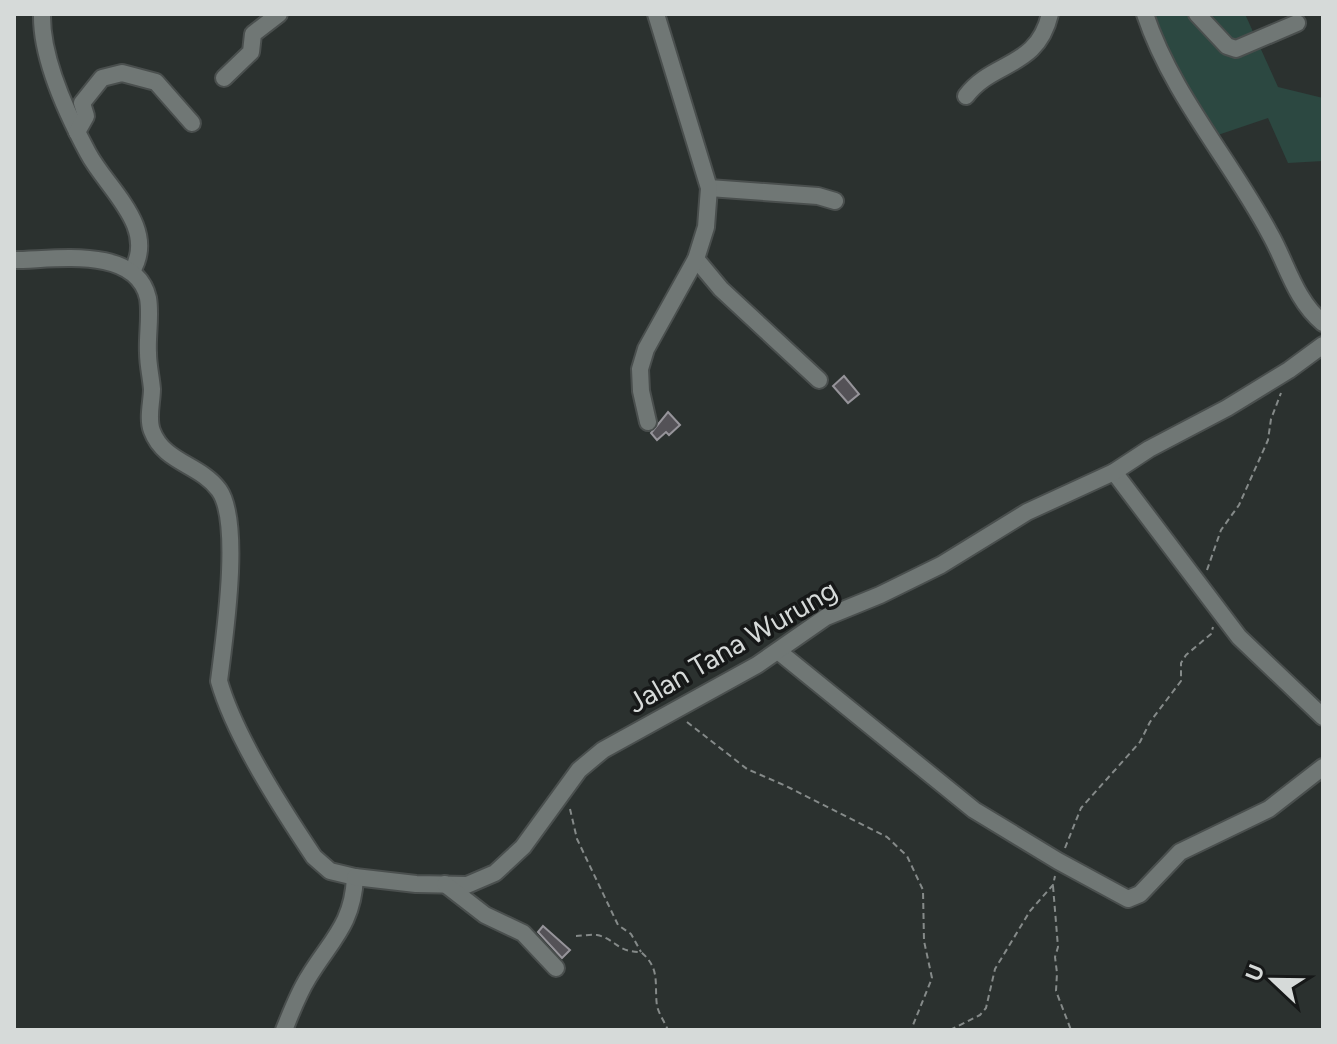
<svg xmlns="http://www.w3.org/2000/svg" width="1337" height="1044" font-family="Figtree,sans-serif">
<rect width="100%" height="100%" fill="#2b312f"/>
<polygon fill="#2c4841" points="1145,14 1245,14 1278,87 1323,98 1323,161 1288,163 1268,118 1209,138"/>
<g fill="#545257" stroke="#96949a" stroke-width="2">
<polygon points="844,376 859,394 848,403 833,386"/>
<polygon points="668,412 680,425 669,435 666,432 657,440 651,433"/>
<polygon points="543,926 570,950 562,958 538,932"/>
</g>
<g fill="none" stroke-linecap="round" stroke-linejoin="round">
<g stroke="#4a4f4e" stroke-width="20">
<g id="minor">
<path d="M42,14C41,58 67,114 88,153C107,189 158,227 132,271"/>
<path d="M1145,14C1172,95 1230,159 1270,234C1287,264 1295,300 1323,323"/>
<polyline points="1197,14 1227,46 1236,49 1297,23"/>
<polyline points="224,78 251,52 253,34 279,14"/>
<path d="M966,96C993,60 1037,69 1050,14"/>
<polyline points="77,132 86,116 82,103 102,78 122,73 156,82 192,123"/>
<polyline points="709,188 818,196 835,201"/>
<polyline points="696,259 721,289 819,380"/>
<path d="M14,260C54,260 136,245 148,298C151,315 147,335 148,353C148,365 151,377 152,389C152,402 147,418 152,431C164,463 200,464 219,490C242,522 224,640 219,681C235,737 282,809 314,857L330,871L355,877C353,925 330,941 308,978C298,994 291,1013 284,1030"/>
<polyline points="648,422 641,391 640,369 646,349 696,259 706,227 709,188 656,14"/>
<polyline points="1114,472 1239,637 1323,717"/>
<polyline points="778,651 974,810 1058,861 1128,899 1140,894 1180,852 1269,809 1323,767"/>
<polyline points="355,877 416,884 467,885 495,873 523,847 579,770 603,750 757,665 826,617 880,595 941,565 1027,512 1114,472 1149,449 1227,408 1289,370 1323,345"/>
<polyline points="445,884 485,915 523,933 556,968"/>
</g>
</g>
<g stroke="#858a89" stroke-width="2" stroke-dasharray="6 4" stroke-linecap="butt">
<polyline points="1207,570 1221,530 1239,505 1268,440 1271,419 1281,393"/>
<polyline points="687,722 747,769 786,786 887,837 907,856 923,890 924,941 932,978 911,1030"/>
<polyline points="570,809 577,839 618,925 631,934 641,952"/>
<polyline points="1065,848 1081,808 1140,742 1150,722 1181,681 1181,663 1186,655 1211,634 1213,627"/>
<polyline points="1053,886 1058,947 1055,957 1057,973 1056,991 1071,1030"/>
<path d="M576,936C582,936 590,934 597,935C616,939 616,952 641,952C661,969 654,984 657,1006C659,1014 665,1023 668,1030"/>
<polyline points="950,1030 980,1015 986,1008 995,969 1030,911 1053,885 1055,876"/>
</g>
<use href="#minor" stroke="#707775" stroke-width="16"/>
</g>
<g text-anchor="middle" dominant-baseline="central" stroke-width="7" stroke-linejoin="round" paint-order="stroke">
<g font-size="28" fill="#d6dad9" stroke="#161818">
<text transform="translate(732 646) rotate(-30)">Jalan Tana Wurung</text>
</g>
</g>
<rect width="1337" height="1044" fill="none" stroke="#d6dad9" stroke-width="32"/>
<g transform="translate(1273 980) rotate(292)" stroke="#161818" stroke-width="6" paint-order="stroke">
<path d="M0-6L14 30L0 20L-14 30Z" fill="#d6dad9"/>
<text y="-12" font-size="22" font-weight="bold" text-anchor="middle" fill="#d6dad9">U</text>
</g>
</svg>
